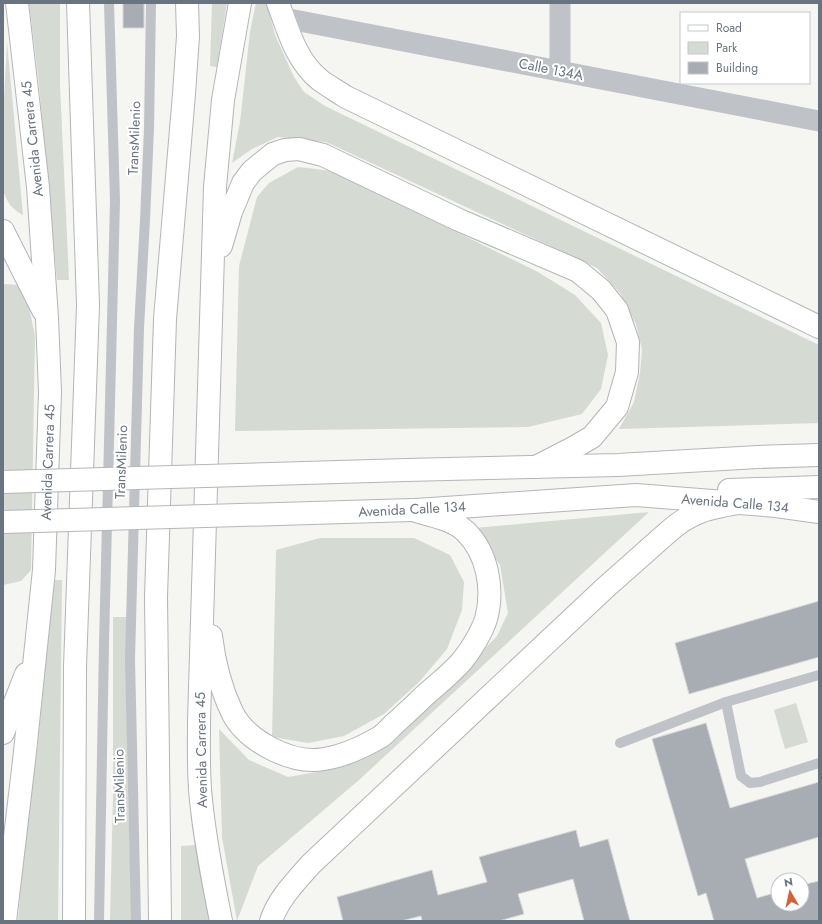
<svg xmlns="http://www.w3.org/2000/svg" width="822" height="924" font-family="Jost,sans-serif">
<rect width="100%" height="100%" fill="#f5f5f2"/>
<g fill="#d5dad2">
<polygon points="29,3 60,3 60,85 69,280 57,280 38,75"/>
<polygon points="212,3 227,3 217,67 210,66"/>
<polygon points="256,3 267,3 275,35 294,77 304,92 325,106 819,345 819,423 619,429 634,402 640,373 642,350 636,324 620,293 597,268 326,142 278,137 252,149 232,163 240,122 250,32"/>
<path d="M7,42L23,215C11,208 8,204 3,190V119Z"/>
<polygon points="298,167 332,171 538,272 575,295 601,323 608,355 601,389 582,414 528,427 235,431 239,266 257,197 269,183"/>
<polygon points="3,284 19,285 29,307 35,336 31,570 21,581 3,585"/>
<polygon points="649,512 359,780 258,866 237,921 222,837 219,729 249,760 288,777 333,769 371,753 446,688 497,636 508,613 500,565 474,528"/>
<polygon points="320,538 414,538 450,555 464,582 462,610 447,649 419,682 384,714 344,736 308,743 272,737 276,550"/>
<polygon points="54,580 62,580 58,921 18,921 23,861 37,751"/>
<polygon points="113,617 126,617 128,794 132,921 110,921 113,796"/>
<polygon points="796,703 808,742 785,749 774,710"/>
<polygon points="197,845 209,921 181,921 181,846"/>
</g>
<g fill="#a7adb2" stroke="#d7d7d5">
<rect x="123" y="3" width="21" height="25"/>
<polygon points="819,601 819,657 689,694 675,643"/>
<polygon points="706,723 730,808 819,782 819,837 745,859 757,898 778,892 778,904 802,904 802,885 819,881 819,921 714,921 706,893 698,896 652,739"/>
<polygon points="576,830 580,847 608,839 630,921 584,921 573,879 518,894 524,914 499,921 422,921 421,916 401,921 343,921 337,897 432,870 438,895 487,882 479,857"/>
</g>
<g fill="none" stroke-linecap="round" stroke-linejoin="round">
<g stroke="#b3b6ba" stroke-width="24">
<g id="primary">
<polyline points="406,470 618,465 758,457 819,455"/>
<polyline points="729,490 819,487"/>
<path id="s1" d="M416,510L636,495L776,506L819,512"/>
</g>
</g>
<g stroke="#b2b5b8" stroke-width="24">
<g id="highway">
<path d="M278,3C288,30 296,61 320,80C328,86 337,91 346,97L819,327"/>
<polyline points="3,231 43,310"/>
<polyline points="221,246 231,212 243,183 252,171 273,154 285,150 299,149 323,155 459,220 578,271 601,290 617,310 628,342 627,372 617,407 592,437 573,448 536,467"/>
<path d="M211,636C214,661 221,689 232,712C246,741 292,765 324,759C343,756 363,747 380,737C385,734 389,729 393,725C403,716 413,707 422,698C435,686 451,674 462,661C471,650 482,632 486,619C494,590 488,553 465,531C452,519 429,515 412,510"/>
<polyline points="3,733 26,674"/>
<path id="s2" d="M5,921L24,761L44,570L50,392L47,318L38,187L17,3"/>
<polyline points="74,921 75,667 88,305 78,3"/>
<polyline points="160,921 156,597 165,319 184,94 188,36 187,3"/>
<path d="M221,921C213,881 205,841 201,800C198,774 199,747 199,721L215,187L223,100L240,3"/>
<path d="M271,921C278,899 296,881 311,864L605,588L667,533C691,511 709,508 739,503"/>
</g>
</g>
<g stroke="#bfc2c6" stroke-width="10">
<polyline points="819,675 726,702 741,776 750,783 760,782 819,763"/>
<polyline points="620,743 726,702"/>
<polyline points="99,921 104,644 115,201 109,3"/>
<polyline points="136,921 130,659 139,328 145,220 149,129 151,3"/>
</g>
<g stroke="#bfc2c6" stroke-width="21">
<polyline points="284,18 819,121"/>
<polyline points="560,70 560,3"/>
</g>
<use href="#primary" stroke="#fff" stroke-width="22"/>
<use href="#highway" stroke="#fff" stroke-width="22"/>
<g stroke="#b3b6ba" stroke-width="24" stroke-linecap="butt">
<g id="primary-bridge">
<polyline points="3,482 406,470"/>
<polyline points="3,522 412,510"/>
</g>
</g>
<use href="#primary-bridge" stroke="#fff" stroke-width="22"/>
</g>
<g text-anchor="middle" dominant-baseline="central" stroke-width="4" stroke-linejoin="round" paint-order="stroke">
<g font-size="14" fill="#687480" stroke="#fff">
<text transform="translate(551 69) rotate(11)">Calle 134A</text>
<text transform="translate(134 138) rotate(-88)">TransMilenio</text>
<text transform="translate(32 139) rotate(-96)">Avenida Carrera 45</text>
<text stroke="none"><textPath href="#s2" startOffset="461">Avenida Carrera 45</textPath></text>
<text transform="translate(121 462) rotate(-88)">TransMilenio</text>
<text stroke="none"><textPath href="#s1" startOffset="320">Avenida Calle 134</textPath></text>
<text transform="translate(412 509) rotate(-3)">Avenida Calle 134</text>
<text transform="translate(201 750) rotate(-91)">Avenida Carrera 45</text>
<text transform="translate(119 786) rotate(-91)">TransMilenio</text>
</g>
</g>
<rect width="822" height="924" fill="none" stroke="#687480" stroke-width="8"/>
<rect x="680" y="12" width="130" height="72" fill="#ffffff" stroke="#c3c7cc"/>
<rect x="688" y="25" width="20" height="6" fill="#ffffff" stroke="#c3c7cc"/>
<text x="716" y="32" font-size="12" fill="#687480">Road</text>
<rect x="688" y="42" width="20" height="12" fill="#d5dad2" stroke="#c3c7cc"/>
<text x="716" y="52" font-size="12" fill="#687480">Park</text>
<rect x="688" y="62" width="20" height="12" fill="#a7adb2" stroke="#c3c7cc"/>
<text x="716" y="72" font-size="12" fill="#687480">Building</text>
<g transform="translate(790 892) rotate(351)"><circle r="19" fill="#ffffff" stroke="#c3c7cc"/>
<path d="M0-3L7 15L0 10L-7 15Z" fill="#d06338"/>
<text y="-6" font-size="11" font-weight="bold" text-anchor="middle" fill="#687480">N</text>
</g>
</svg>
